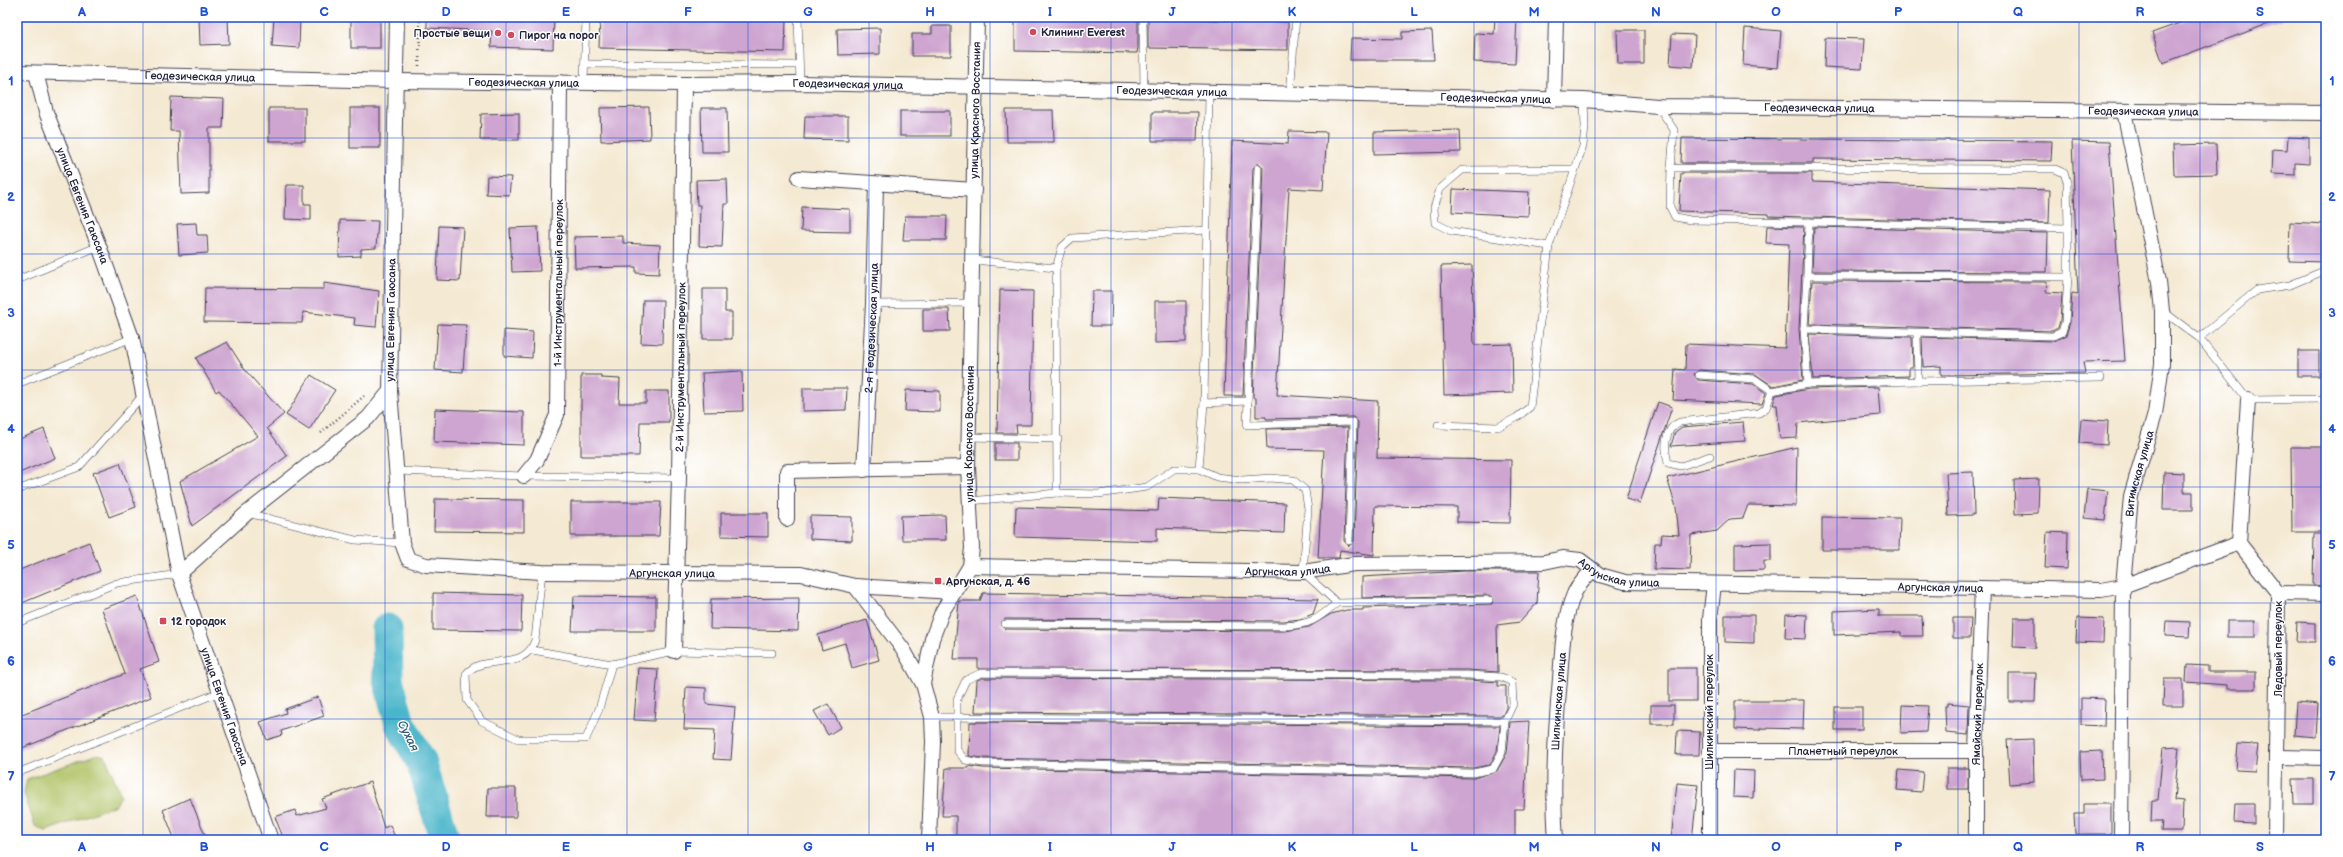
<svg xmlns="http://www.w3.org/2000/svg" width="2343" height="857" font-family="'Balsamiq Sans',sans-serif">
<rect width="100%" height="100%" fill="#fff"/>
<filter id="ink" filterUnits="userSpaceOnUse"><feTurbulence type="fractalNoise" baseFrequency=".025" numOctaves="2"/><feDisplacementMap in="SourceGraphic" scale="8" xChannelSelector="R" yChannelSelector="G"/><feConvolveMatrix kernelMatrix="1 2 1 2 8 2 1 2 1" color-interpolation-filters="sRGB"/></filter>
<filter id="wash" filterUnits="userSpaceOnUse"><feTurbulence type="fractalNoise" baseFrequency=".012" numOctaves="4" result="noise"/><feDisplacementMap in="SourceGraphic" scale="16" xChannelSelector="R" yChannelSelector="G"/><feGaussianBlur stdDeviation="0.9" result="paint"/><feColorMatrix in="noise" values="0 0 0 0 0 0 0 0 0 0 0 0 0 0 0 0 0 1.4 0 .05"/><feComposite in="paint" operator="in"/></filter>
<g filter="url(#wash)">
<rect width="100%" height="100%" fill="#f4e9d2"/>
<polygon fill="#b0c266" stroke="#697250" points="98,754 105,756 121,795 116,805 46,831 35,826 24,793 27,779"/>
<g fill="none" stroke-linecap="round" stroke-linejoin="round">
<polyline stroke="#4cb6ca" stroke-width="31" points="387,629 388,680 400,724 421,761 445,840"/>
</g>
<g id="blocks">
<g fill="#cea5d0">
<polygon points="199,17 228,17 229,44 200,45"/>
<polygon points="274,17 300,17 299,48 272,46"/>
<rect x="351" y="17" width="29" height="31"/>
<polygon points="427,17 554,17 553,49 491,47 492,31 427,28"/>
<polygon points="600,17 786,19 785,52 599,48"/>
<polygon points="1015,17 1138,19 1138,48 1137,53 1015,51"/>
<polygon points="1495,17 1517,17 1515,64 1474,62 1475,33 1494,34"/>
<polygon points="2196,17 2284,17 2284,18 2163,63 2152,33"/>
<polygon points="1151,18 1288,22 1288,50 1148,48 1148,19"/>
<polygon points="932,26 951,26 951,56 912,56 912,34 932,34"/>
<polygon points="880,28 880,54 838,55 837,29"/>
<polygon points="1745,28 1781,31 1778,68 1743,65"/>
<polygon points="1617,30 1644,30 1644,64 1618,64"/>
<polygon points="1432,31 1434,60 1350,60 1351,38 1402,39 1402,32"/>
<polygon points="1672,34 1695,35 1693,67 1670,65"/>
<polygon points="1825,38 1864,39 1862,69 1824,67"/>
<polygon points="171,97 224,99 223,128 209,128 209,193 181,194 179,131 170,131"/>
<polygon points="649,107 650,139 601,141 600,108"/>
<rect x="269" y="108" width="36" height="33"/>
<rect x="350" y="108" width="30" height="40"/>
<polygon points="701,108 727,108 728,152 702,152"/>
<polygon points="1006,110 1053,110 1054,142 1007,142"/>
<rect x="900" y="111" width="50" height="25"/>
<polygon points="1152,112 1198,112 1197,141 1152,141"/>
<polygon points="519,113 519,140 480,140 481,114"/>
<polygon points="805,116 848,116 848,140 804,139"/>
<polygon points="1460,130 1461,152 1374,154 1374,132"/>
<polygon points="1289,131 1327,132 1323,190 1289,188 1277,395 1378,401 1377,458 1511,460 1510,523 1457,522 1457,507 1375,506 1374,555 1340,550 1339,558 1318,558 1324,450 1267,449 1266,429 1348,427 1344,541 1349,546 1354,541 1358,422 1353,417 1266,419 1266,417 1256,417 1256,398 1253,397 1263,168 1259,163 1253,168 1243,396 1224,396 1232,141 1288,144"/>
<polygon points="2288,137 2309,138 2309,164 2295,163 2295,175 2272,174 2273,149 2287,150"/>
<polygon points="1682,138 2052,141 2051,161 1813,159 1813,163 1681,163"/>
<polygon points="2072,141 2109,142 2125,361 2083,362 2085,373 1941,375 1941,366 1923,367 1922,337 2053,341 2066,335 2070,322 2072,293 2078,294"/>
<polygon points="2216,144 2217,174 2174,175 2173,145"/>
<polygon points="1681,173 1812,173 1812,182 2050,190 2049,223 1768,216 1768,214 1679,211"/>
<polygon points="487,176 511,177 509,195 486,194"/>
<polygon points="727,179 728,204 724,204 722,247 699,246 700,205 697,205 696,180"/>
<polygon points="286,185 304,185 304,204 311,204 311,220 285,219"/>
<polygon points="1453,189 1529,192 1528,216 1452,212"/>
<polygon points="802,207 850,209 850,232 801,231"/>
<polygon points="905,216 947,216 946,240 903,240"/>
<polygon points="340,220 378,221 376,248 361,249 361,256 339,257"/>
<polygon points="2290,222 2326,224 2326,262 2289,261"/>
<polygon points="196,223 197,235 207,235 208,253 179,255 177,224"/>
<polygon points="439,226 463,227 460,281 437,280"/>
<polygon points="1767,226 1804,227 1799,329 1803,380 1773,386 1755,374 1699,370 1694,374 1698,380 1753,384 1766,393 1762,404 1673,400 1675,369 1685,370 1686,344 1785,348 1789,244 1766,243"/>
<polygon points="538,227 540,271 512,272 510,228"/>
<polygon points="1814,227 2048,233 2047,272 1812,271"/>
<polygon points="623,236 623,243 660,245 659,274 636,273 636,267 575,268 574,237"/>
<polygon points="1472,265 1474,345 1512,344 1513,393 1444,395 1441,266"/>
<polygon points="1812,281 2047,282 2046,292 2062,293 2060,321 2058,328 2052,331 1809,324"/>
<polygon points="324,283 379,291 376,327 354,325 355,318 303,312 302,323 204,322 205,288 324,289"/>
<polygon points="703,289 725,289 725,312 732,312 732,339 703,339"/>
<polygon points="1000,290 1033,291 1031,425 1016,425 1017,433 997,433"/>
<polygon points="1092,291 1112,291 1111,326 1091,326"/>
<polygon points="643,300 663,300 662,344 641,343"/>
<polygon points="1155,301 1186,301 1186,342 1155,343"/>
<polygon points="923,309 949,309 950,331 923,331"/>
<polygon points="438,324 466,325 463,372 435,370"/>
<polygon points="504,330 533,332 532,358 504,356"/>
<polygon points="1809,334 1912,337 1913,367 1909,367 1909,376 1813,379"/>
<polygon points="227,342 245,370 284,414 267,428 287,456 192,526 180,481 258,436 219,390 216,392 196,358"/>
<rect x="2298" y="351" width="21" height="25"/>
<polygon points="742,371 743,411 704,412 702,373"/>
<polygon points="311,375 335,390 309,430 286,415"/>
<polygon points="581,375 601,375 601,378 620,379 619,403 646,403 646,391 669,391 669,422 640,422 639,456 581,456"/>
<polygon points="1878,387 1880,415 1798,423 1797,438 1780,439 1777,405 1773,405 1776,395 1809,389"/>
<polygon points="803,388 847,388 846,410 803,411"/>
<polygon points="906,390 940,391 940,412 905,411"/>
<polygon points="1658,402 1672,407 1640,503 1626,499"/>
<polygon points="435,409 524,412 524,445 434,442"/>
<polygon points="2081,419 2108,421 2107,445 2079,443"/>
<polygon points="1743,422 1745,441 1671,446 1675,432 1682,427"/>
<polygon points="44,429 55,458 17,474 17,440"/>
<rect x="995" y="443" width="22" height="17"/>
<polygon points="1797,447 1796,506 1748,505 1743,518 1730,519 1717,531 1691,535 1690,570 1654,569 1655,543 1661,543 1662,534 1679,535 1676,507 1667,478"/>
<polygon points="2291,447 2323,447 2323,470 2326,470 2326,495 2323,495 2323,532 2292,532"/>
<polygon points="120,463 136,507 109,517 93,473"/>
<polygon points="1973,472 1974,515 1948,516 1946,473"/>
<polygon points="2164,472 2184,473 2184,492 2193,492 2193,510 2163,510"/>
<polygon points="2039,479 2038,513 2015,514 2014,480"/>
<polygon points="2087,489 2108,491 2105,520 2084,518"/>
<polygon points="1159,498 1285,503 1284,533 1157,528 1157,541 1015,537 1016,507 1158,511"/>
<polygon points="435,499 524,500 524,532 434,531"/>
<polygon points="571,502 661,502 659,536 571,536"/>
<polygon points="721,513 768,513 768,537 721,536"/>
<polygon points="945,515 946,540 902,540 901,516"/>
<polygon points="810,516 852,517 852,541 810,539"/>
<polygon points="1822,517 1900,518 1899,550 1822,550"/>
<polygon points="2047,532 2068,533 2067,569 2045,568"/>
<polygon points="2314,534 2326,534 2326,586 2313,585"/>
<polygon points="89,542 100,571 17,605 17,571"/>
<polygon points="1771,543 1771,561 1764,561 1764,570 1735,571 1735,544"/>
<polygon points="1464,571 1539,571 1537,603 1520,622 1497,625 1498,672 1468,670 978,669 978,659 954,659 959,601 980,601 983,593 1318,599 1313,614 1300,619 1284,621 1005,619 1000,624 1005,629 1284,631 1309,627 1331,614 1347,610 1363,610 1363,608 1492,604 1493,598 1489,595 1362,598 1362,577"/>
<polygon points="433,593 522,595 521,631 433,630"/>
<polygon points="137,596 159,662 140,669 151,697 17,750 17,716 125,674 102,609"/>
<polygon points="574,596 656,597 656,631 572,631"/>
<polygon points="799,598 798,631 710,629 711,599"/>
<polygon points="1879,609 1879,616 1922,616 1923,636 1901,636 1901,632 1834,635 1834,611"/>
<polygon points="1786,614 1807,615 1806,639 1785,638"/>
<polygon points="1725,615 1754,615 1754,643 1725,642"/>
<polygon points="1953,618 1971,618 1970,638 1953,638"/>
<polygon points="2014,618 2035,618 2035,648 2013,647"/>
<polygon points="2077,618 2104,619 2103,643 2076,642"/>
<polygon points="867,620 879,660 852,668 845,643 822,650 818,635"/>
<polygon points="2166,621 2190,622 2189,637 2165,636"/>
<rect x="2227" y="621" width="28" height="16"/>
<polygon points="2297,622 2315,623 2315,642 2296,642"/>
<polygon points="2187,665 2208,666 2208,672 2256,672 2256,689 2227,689 2227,685 2186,682"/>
<polygon points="638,668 658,669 654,721 634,720"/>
<rect x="1669" y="668" width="27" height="33"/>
<polygon points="2009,673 2036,673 2035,702 2009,702"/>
<polygon points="982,678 1468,680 1498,682 1498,686 1506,686 1506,708 1502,716 975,712 977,680"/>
<polygon points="2164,679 2183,679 2183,706 2163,706"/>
<polygon points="686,687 706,688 706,704 735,707 731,760 713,759 715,730 684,729"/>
<polygon points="318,697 324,716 281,731 282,735 267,740 260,722 286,713 285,709"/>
<polygon points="2081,698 2105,699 2104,726 2081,725"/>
<polygon points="1784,700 1804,700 1803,729 1760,728 1760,730 1735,729 1735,701 1784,701"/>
<polygon points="2296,702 2318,704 2316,737 2294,735"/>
<polygon points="1948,703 1969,705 1968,735 1946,733 1945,706 1948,706"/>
<polygon points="828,704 841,727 828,735 814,711"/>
<rect x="1651" y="705" width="23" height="19"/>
<polygon points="1902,705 1928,706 1926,732 1901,733"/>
<rect x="1835" y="707" width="27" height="23"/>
<polygon points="1529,721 1524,809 1515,809 1515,840 956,840 956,816 942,816 946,768 969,768 969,766 983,768 1474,778 1497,771 1507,753 1510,722"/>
<polygon points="970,722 1500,726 1497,751 1490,765 1473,768 983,758 969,756"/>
<polygon points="1677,731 1700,732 1699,755 1676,755"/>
<polygon points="2033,739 2034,782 2010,784 2007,740"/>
<polygon points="2238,744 2258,745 2255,771 2236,770"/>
<polygon points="2179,747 2174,800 2183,801 2182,831 2161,831 2162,821 2151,821 2152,800 2158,800 2163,748"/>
<polygon points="2102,751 2103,779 2081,780 2080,752"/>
<rect x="1947" y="768" width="21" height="21"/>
<polygon points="1734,770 1754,771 1753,798 1733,797"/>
<polygon points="1899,770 1923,772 1921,792 1897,790"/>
<polygon points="2293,779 2314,779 2314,804 2294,804"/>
<polygon points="370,782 384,828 390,825 396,840 284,840 275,817 295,810 297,816 326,808 322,799"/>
<polygon points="1677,783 1698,785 1692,840 1671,840"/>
<polygon points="488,788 516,788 516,817 487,817"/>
<polygon points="190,798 207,840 175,840 163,810"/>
<polygon points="2084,804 2111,804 2111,834 2075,834 2074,814 2084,814"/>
<polygon points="2235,804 2254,804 2254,824 2234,823"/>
</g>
</g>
</g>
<g filter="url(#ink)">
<use href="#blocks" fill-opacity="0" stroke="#424052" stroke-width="1"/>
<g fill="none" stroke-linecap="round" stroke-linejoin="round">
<g stroke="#424052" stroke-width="8">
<g id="service">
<polyline points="798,17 800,83"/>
<polyline points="1143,17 1144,90"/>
<polyline points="585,64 799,65"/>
<polyline points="584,82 586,17"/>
<polyline points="1290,94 1296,17"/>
<path d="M1658,106L1674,130L1671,168L2055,169L2064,173L2067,182L2068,228L1809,222L1807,276L2068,277L2065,322L2062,332L2053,336L1804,329L1808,384L1772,391L1766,408L1759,413L1680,422C1664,428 1664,448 1668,463L1681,466L1710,456"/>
<polyline points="1671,168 1670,207 1675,217 1690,220 1809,222"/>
<polyline points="2068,228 2068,277"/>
<polyline points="1549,246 1451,231 1435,223 1434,208 1440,189 1462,170 1574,169"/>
<polyline points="1056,268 1062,247 1072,238 1207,230"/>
<polyline points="17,280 99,246"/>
<polyline points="873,304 972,303"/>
<polyline points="2163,311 2199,338 2248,400 2326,399"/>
<polyline points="1804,329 1807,276"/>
<polyline points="1917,333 1918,381 2101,378"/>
<polyline points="2199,338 2257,290 2290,285 2326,270"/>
<polyline points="1699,375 1755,379 1772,391"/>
<polyline points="17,384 132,338"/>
<polyline points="1808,384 1918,381"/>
<polyline points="1248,401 1247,425 1353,422 1349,541"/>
<polyline points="1204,403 1248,401 1258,168"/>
<polyline points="1438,425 1498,427 1516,418 1530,407 1549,246 1583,146 1585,127 1584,100"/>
<polyline points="969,437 1058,439"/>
<polyline points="1199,469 1204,403 1209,92"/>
<polyline points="397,471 524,476 679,478"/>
<polyline points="17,490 79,467 144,394"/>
<polyline points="1057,493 1098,494 1147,487 1174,469 1199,469 1217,477 1242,480 1271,478 1293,480 1305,490 1308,509 1303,572 1337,603 1489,600"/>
<polyline points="970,501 1057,493 1056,268 973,260"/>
<polyline points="247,513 355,540 402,543"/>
<path d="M542,572L535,640C525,673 484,652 466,674L467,700L482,721L518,739H586L599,709L612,664L674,651L772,653"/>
<polyline points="17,623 117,583 179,574"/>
<path d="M1005,624L1284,626C1312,624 1316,620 1337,603"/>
<polyline points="532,650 612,664"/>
<polyline points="932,717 957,717 957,750 965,760 983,763 1473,773 1493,769 1502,752 1505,721 1513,704 1512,682 1501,677 1468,675 981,673 966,680 957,699 957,717 1505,721"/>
<polyline points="17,773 220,692"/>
</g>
</g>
<g stroke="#424052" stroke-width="16">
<g id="minor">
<path id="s1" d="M397,17L390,391L402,543L408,559L426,565L542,572L801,574L855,586L953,592"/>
<path id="s2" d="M17,72L395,81L684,84L800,83L1584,100L1658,106L2326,113"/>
<path id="s3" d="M36,73L46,112L99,246L132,338L179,574L271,840"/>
<polyline points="1554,100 1556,17"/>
<polyline points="799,178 974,190"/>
<polyline points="2248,400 2239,543 2278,593 2275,840"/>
<path id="s4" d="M864,470L873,304L876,185"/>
<path id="s5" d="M524,476L537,460L557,415L560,82"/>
<polyline points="787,519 787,471 968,467"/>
<path id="s6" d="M970,566L1303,572L1354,564L1544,562L1563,558L1580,560L1600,575L1625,582L2101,590L2123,586L2239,543"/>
<polyline points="179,574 247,513 368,418 390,391"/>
<polyline points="855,586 903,649 923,684"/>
<polyline points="2278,593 2326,594"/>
<path id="s7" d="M674,651L679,478L684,84"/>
<path id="s8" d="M1709,751H1976"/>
<polyline points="2277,757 2326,758"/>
<path id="s9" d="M929,840L933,742L932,717L923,684L932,639L942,612L970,566L972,548L968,467L977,17"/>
<path id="s10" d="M1556,840C1552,786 1555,733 1560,679C1562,651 1563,620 1574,594C1577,586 1586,578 1592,570"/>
<polyline points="1710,840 1710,619 1714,584"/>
<path id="s11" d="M1976,840V751L1982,588"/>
<path id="s12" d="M2121,840L2123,586L2131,496L2155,414L2162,364V311L2159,282L2124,111"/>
</g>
</g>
<g stroke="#424052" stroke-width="2.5" stroke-dasharray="1 3" stroke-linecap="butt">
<polyline points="419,66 420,17"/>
<polyline points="321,433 364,396"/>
</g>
<use href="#service" stroke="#fff" stroke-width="7"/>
<use href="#minor" stroke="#fff" stroke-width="14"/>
</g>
</g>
<path fill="none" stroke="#1d4ed8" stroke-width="1" stroke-opacity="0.55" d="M143,17V840M264,17V840M385,17V840M506,17V840M627,17V840M748,17V840M869,17V840M990,17V840M1111,17V840M1232,17V840M1353,17V840M1474,17V840M1595,17V840M1716,17V840M1837,17V840M1958,17V840M2079,17V840M2200,17V840M17,138H2326M17,254H2326M17,370H2326M17,487H2326M17,603H2326M17,719H2326"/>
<g fill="#d1495b" stroke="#fff" stroke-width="1.5">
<circle cx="1033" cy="32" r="4"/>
<circle cx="498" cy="33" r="4"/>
<circle cx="511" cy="35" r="4"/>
<rect x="934" y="577" width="8" height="8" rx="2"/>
<rect x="159" y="617" width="8" height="8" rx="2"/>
</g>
<g text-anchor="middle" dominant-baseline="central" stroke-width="3" stroke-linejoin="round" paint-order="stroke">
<g font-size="11" font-weight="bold" fill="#22223b" stroke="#fff" text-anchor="start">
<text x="1041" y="32">Клининг Everest</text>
<text x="490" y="33" text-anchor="end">Простые вещи</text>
<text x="519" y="35">Пирог на порог</text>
<text x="946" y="581">Аргунская, д. 46</text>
<text x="171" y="621">12 городок</text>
</g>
<g font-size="11" fill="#22223b" stroke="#fff">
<text stroke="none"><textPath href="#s2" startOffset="183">Геодезическая улица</textPath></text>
<text stroke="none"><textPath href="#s2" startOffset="507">Геодезическая улица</textPath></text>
<text stroke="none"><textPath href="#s2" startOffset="831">Геодезическая улица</textPath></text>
<text stroke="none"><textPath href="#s2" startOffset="1155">Геодезическая улица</textPath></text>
<text stroke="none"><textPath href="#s2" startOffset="1479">Геодезическая улица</textPath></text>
<text stroke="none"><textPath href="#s2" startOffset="1803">Геодезическая улица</textPath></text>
<text stroke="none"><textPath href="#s9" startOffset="742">улица Красного Восстания</textPath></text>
<text stroke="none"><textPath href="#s2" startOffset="2127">Геодезическая улица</textPath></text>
<text stroke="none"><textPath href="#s3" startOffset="141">улица Евгения Гаюсана</textPath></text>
<text stroke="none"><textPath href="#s5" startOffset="202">1-й Инструментальный переулок</textPath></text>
<text transform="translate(391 320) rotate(-89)">улица Евгения Гаюсана</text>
<text stroke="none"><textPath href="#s4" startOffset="142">2-я Геодезическая улица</textPath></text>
<text stroke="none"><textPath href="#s7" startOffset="284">2-й Инструментальный переулок</textPath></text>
<text stroke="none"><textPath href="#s9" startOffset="418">улица Красного Восстания</textPath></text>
<text stroke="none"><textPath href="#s12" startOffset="368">Витимская улица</textPath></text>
<text stroke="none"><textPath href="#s6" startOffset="318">Аргунская улица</textPath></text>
<text stroke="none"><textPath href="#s6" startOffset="654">Аргунская улица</textPath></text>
<text stroke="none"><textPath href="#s1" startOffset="809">Аргунская улица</textPath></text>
<text stroke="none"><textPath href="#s6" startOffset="978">Аргунская улица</textPath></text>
<text transform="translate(2278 649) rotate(-90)">Ледовый переулок</text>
<text stroke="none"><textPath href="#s10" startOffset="139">Шилкинская улица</textPath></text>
<text stroke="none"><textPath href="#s3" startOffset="663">улица Евгения Гаюсана</textPath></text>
<text transform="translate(1709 712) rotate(-90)">Шилкинский переулок</text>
<text stroke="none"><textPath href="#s11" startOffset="126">Ямайский переулок</textPath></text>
<text stroke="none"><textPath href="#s8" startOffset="134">Планетный переулок</textPath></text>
</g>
<g font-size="12" font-style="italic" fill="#335d74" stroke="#fff">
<text transform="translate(408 736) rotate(63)">Сухая</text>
</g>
</g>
<rect width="2343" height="857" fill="none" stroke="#fff" stroke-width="44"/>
<rect x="22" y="22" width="2299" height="813" fill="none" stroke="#1d4ed8" stroke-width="1.5"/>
<g font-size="13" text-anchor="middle" font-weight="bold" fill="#1d4ed8">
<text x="82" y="16">A</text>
<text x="204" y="16">B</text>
<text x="324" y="16">C</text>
<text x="446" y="16">D</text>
<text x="566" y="16">E</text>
<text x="688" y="16">F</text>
<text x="808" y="16">G</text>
<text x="930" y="16">H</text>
<text x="1050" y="16">I</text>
<text x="1172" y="16">J</text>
<text x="1292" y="16">K</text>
<text x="1414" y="16">L</text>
<text x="1534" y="16">M</text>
<text x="1656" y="16">N</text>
<text x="1776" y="16">O</text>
<text x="1898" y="16">P</text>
<text x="2018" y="16">Q</text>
<text x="2140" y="16">R</text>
<text x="2260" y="16">S</text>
<text x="11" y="85">1</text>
<text x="2332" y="85">1</text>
<text x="11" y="201">2</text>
<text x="2332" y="201">2</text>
<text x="11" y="317">3</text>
<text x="2332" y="317">3</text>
<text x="11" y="433">4</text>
<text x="2332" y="433">4</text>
<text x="11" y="549">5</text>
<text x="2332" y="549">5</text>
<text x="11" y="665">6</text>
<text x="2332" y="665">6</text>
<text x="11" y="781">7</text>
<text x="2332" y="781">7</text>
<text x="82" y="851">A</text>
<text x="204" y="851">B</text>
<text x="324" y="851">C</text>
<text x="446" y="851">D</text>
<text x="566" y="851">E</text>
<text x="688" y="851">F</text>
<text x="808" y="851">G</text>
<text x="930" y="851">H</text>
<text x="1050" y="851">I</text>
<text x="1172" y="851">J</text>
<text x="1292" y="851">K</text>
<text x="1414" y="851">L</text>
<text x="1534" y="851">M</text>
<text x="1656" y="851">N</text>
<text x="1776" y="851">O</text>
<text x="1898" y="851">P</text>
<text x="2018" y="851">Q</text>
<text x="2140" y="851">R</text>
<text x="2260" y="851">S</text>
</g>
</svg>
